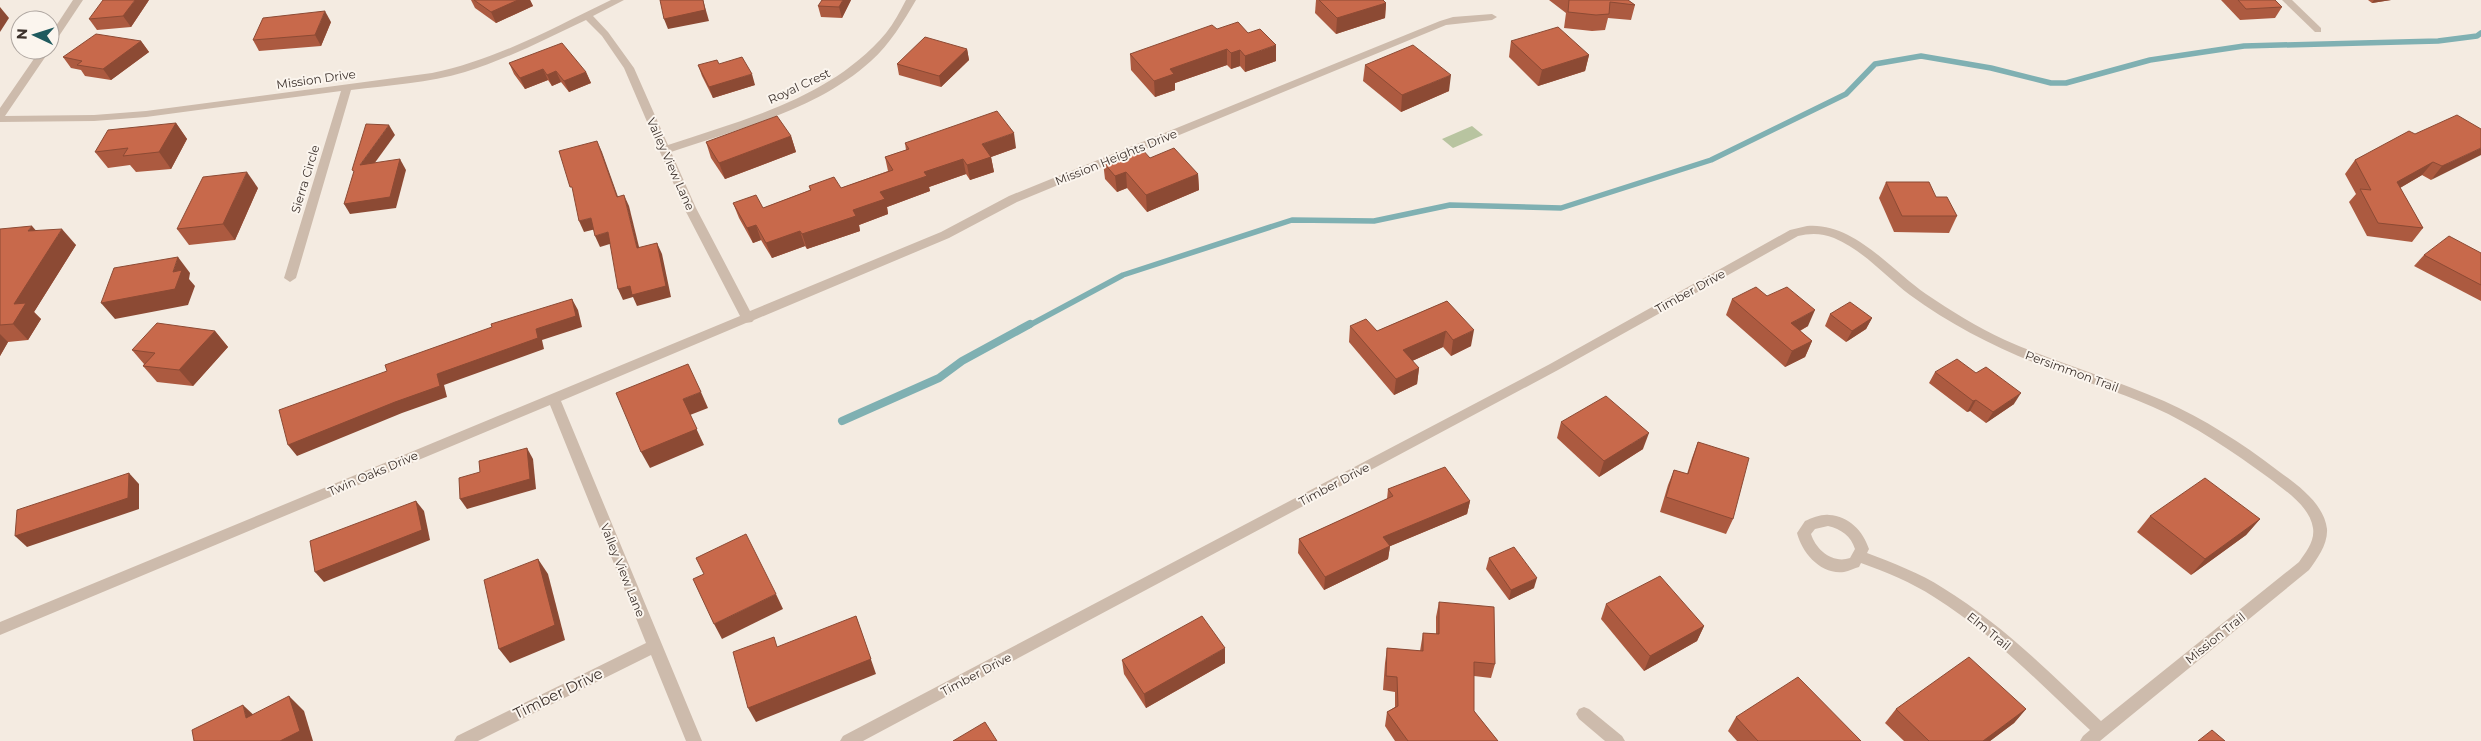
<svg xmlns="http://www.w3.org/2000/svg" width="2481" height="741" font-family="Montserrat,sans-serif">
<rect width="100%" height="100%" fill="#f4ebe1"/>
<polygon fill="#b8c4a0" points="1472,126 1483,135 1453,148 1442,139"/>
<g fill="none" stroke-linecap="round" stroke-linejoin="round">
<polyline stroke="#7fb0b2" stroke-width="5.5" points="1028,326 1123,275 1292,220 1374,221 1450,205 1561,208 1711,160 1846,94 1875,64 1921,56 1991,68 2051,83 2066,83 2150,60 2244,46 2438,41 2477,36 2481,33"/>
<polyline stroke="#7fb0b2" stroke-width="8" points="842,421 939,378 962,361 1030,324"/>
<g fill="#cdbbac" fill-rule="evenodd">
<polygon points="73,0 83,0 53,45 50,46 50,35"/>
<path d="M611,0H624L593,16L608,32L634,68L668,145C746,119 831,98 886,33C894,23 900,11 906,0H916C903,22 890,44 871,61C817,110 738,129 671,152L696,208L750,311L941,232L1009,196L1440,21L1453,17L1492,14L1497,17L1492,20L1446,25L1017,202L949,238L754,320L752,322L746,323L561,401L702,741H686L651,655L478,741H454L457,736L646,643L550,405L0,635V622L740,316L684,208L624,68L602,36L586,20C546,39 507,59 465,72C429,83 389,85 351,90L296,278L290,282L284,278L341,91L146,117L94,121L0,122V108L40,50H50L5,116L94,115L146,111L432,73C496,60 553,28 611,0Z"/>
<polygon points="2282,0 2292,0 2321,28 2321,32 2315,32"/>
<path d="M1807,226C1854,222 1891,270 1926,294C1951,311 1977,327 2005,340C2057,363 2112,378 2164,401C2204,419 2242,443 2277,470C2296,484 2324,503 2327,529C2328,544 2317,559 2309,570L2106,736L2100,741H2080L2083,736L2090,730C2040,684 1992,633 1934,597C1911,582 1886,572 1861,563L1859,567C1855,568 1849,571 1844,572C1821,575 1802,553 1797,533L1805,521C1812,518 1822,514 1829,515C1849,516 1863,531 1869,549L1867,553C1893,563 1920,573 1943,588C2002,624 2051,674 2101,721L2299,562C2306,552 2315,541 2313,528C2310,506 2284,490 2269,478C2232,451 2194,425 2153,407C2117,391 2079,380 2043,366C1996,348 1951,325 1910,295C1885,276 1863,250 1834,238C1822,233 1810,233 1798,236L1558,370L863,741H840L843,736L1550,364L1790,230ZM1828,526C1841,529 1851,536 1855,549L1850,558C1833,564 1816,550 1811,534L1815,529Z"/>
<polygon points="1584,707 1589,709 1622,736 1625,741 1605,741 1579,719 1576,714 1579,709"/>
</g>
</g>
<g fill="#ac5a40">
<polygon points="149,0 131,27 97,30 89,19"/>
<polygon points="471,0 530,0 533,6 496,23 475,8"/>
<polygon points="851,0 842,18 821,17 818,6"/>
<polygon points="1316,0 1383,0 1386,3 1385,18 1336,34 1315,13"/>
<polygon points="1549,0 1628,0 1635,5 1631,20 1608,18 1605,30 1592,31 1564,28 1566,13"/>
<polygon points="2221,0 2275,0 2282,7 2275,18 2240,20"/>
<polygon points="2368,0 2391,0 2372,3"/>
<polygon points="331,22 321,46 259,51 253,40"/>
<polygon points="1217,29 1276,61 1245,72 1240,66 1231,69 1227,65 1175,83 1175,90 1155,97 1131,70 1130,54"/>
<polygon points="141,41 149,52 111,80 85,76 81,70 71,68 63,57"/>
<polygon points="1511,41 1589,55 1585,71 1538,86 1509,57"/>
<polygon points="967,49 969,60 941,87 899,75 897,64"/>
<polygon points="509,63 586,72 591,83 569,92 561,82 552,86 548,80 525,89 514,74"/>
<polygon points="719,64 755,85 713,98 702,76 698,65"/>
<polygon points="1365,65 1449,91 1401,112 1363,81"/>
<polygon points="176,123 187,139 171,169 136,172 130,165 108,168 95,152"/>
<polygon points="2481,129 2431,180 2422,175 2400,188 2423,228 2412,242 2367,236 2349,202 2356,194 2345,174 2355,160 2415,134"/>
<polygon points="791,136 796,152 725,179 711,158 706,142"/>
<polygon points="905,143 1016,148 991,157 994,172 970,180 966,174 929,187 930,191 887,207 888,214 859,225 860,231 807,249 805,246 772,258 761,240 753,243 739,218 733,203 763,208 810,190 809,186 841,188 888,171 885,157 906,150"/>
<polygon points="1150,158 1198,174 1199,190 1147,212 1127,188 1117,192 1105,179 1103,162"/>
<polygon points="1886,182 1936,197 1957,216 1949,233 1894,232 1879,198"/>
<polygon points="258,188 235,240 189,245 177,229"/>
<polygon points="0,229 36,231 76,245 34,312 41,319 28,340 8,342 0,356"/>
<polygon points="2481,253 2481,301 2414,266 2424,255"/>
<polygon points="1732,299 1808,326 1800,331 1812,341 1805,357 1785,367 1726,315"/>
<polygon points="1447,301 1471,346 1451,356 1443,347 1412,361 1419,368 1417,384 1394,395 1349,342 1350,326 1377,331"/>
<polygon points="1830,314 1872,318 1866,329 1846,342 1825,326"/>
<polygon points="215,331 228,347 193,386 157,382 143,366 144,364 132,350"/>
<polygon points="1935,372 2014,404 1986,423 1970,411 1967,412 1929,383"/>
<polygon points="1561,422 1643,449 1599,477 1557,438"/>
<polygon points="1698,442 1733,519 1726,534 1660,512 1668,485 1674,470 1687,474 1692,458"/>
<polygon points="1388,489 1470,501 1467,514 1390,546 1388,559 1324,590 1298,553 1299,539 1387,499"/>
<polygon points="2150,516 2260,519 2246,535 2191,575 2137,532"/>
<polygon points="1489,558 1534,588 1509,600 1486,569"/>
<polygon points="1439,602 1495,664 1491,678 1474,676 1474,711 1498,741 1395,741 1385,726 1387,712 1395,707 1395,692 1383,690 1385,663 1387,648 1420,651 1423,633 1436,634 1436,617"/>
<polygon points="1606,604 1704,626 1697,641 1644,671 1601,619"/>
<polygon points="1122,660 1225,663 1146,708 1124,674"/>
<polygon points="1896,709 2026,709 2014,723 1990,741 1904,741 1885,723"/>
<polygon points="1736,717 1861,741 1737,741 1728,731"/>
</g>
<g fill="#8c4a34">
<polygon points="135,0 149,0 131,27 123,16"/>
<polygon points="518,0 530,0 533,6 496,23 491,12"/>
<polygon points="703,0 709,21 668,29 664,19"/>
<polygon points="843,0 851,0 842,18 839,7"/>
<polygon points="2374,0 2391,0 2372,3"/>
<polygon points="1386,3 1385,18 1336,34 1337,18"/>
<polygon points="0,7 9,18 0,32"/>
<polygon points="325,11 331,22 321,46 315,35"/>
<polygon points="141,41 149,52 111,80 103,69"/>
<polygon points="1276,45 1276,61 1245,72 1245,56"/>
<polygon points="967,49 969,60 941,87 939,76"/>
<polygon points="1227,49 1227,65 1175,83 1175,90 1155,97 1154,81 1170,69"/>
<polygon points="1240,50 1240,66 1231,69 1231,53"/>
<polygon points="1589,55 1585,71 1538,86 1542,70"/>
<polygon points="543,69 548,80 525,89 520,78"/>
<polygon points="556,71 561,82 552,86 547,75"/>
<polygon points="586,72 591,83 569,92 564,81"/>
<polygon points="752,74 755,85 713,98 709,87"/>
<polygon points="1451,75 1449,91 1401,112 1402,95"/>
<polygon points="176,123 187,139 171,169 159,152"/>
<polygon points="389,125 395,135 366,175 360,165"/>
<polygon points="1014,133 1016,148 991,157 994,172 970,180 967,165 982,144"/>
<polygon points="791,136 796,152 725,179 719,163"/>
<polygon points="597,141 602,152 622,208 617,197"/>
<polygon points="2481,148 2481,155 2431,180 2442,166"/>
<polygon points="400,159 406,170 396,208 350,214 344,204"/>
<polygon points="963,159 966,174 929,187 930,191 887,207 888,214 859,225 860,231 807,249 802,234 853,210 880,192 924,172"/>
<polygon points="2433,162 2422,175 2386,196 2397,182"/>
<polygon points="247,172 258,188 235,240 223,224"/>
<polygon points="1126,172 1127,188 1117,192 1115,176"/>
<polygon points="1198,174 1199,190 1147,212 1146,195"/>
<polygon points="624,195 629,206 642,259 637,248"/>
<polygon points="591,218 596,229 584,232 579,221"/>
<polygon points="756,225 761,240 753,243 747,228"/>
<polygon points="32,226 46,242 28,231"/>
<polygon points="62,229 76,245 34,312 41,319 28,340 13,324 14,304"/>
<polygon points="800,231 805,246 772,258 766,243"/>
<polygon points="608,232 613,243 600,247 595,236"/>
<polygon points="657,243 662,254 671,297 637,306 633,297 623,300 618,289"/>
<polygon points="178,257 190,273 189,279 195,286 188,305 115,319 101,303 173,272"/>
<polygon points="572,299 578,310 582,327 542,340 544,349 444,385 447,397 402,413 297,456 288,445 437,374 536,329"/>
<polygon points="1815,310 1808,326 1784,339 1791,323"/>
<polygon points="1872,318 1866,329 1846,342 1852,331"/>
<polygon points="1474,330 1471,346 1451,356 1453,340"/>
<polygon points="215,331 228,347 193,386 179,370"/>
<polygon points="1446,331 1443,347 1401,366 1403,350"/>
<polygon points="0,334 8,342 0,356"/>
<polygon points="1812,341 1805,357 1785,367 1792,351"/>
<polygon points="1419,368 1417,384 1394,395 1396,379"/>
<polygon points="701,392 708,408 690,415 704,445 650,468 641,452 683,399"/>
<polygon points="2021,393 2014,404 1986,423 1993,412"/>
<polygon points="1976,400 1970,411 1967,412 1973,401"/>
<polygon points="1649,433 1643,449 1599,477 1604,461"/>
<polygon points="527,448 533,459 536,489 467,509 460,499"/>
<polygon points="129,473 139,484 139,509 27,547 15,536"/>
<polygon points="416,501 424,511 430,540 324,582 315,572"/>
<polygon points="1470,501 1467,514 1381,550 1383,537"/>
<polygon points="2260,519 2246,535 2191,575 2205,559"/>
<polygon points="1390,546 1388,559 1324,590 1325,577"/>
<polygon points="538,559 548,574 565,640 510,663 499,649"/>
<polygon points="1537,578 1534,588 1509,600 1511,590"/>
<polygon points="776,594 783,609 722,639 714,624"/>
<polygon points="856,616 876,674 756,722 748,708"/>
<polygon points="1704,626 1697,641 1644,671 1650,656"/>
<polygon points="1225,648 1225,663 1146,708 1144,694"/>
<polygon points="289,696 304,711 313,741 280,741"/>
<polygon points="243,705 258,719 246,718"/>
<polygon points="2026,709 2014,723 1990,741 1983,741"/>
</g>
<g fill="#c8694b" stroke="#8c4a34">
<polygon points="103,0 135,0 123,16 89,19"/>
<polygon points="474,0 518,0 491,12"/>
<polygon points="660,0 703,0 705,10 664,19"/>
<polygon points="822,0 843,0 839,7 818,6"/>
<polygon points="1319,0 1383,0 1386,3 1337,18"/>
<polygon points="1569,0 1628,0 1635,5 1610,2 1609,14 1596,15 1568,12"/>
<polygon points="2238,0 2275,0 2282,7 2246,9"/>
<polygon points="325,11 315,35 253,40 263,18"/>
<polygon points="1238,22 1248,33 1260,29 1276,45 1245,56 1240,50 1231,53 1227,49 1170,69 1174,74 1154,81 1130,54 1212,25 1217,29"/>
<polygon points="1558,27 1589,55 1542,70 1511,41"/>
<polygon points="96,34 141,41 103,69 77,65 82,61 63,57"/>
<polygon points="925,37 967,49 939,76 897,64"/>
<polygon points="562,43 586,72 564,81 556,71 547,75 543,69 520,78 509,63"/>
<polygon points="1413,45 1451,75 1402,95 1365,65"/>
<polygon points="742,57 752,74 709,87 698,65 717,60 719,64"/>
<polygon points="997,111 1014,133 982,144 991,157 967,165 963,159 924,172 927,176 880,192 885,199 853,210 856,216 802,234 800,231 766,243 756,225 747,228 733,203 756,195 763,208 811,190 809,186 834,177 841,188 893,170 885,157 909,149 905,143"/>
<polygon points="2457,115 2481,129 2481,148 2442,166 2433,162 2397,182 2423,228 2378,223 2360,189 2371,190 2355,160 2409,131 2415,134"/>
<polygon points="777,116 791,136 719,163 706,142"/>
<polygon points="176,123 159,152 123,156 128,148 95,152 108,130"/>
<polygon points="366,124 389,125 360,165 400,159 390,197 344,204 354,171 352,170"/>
<polygon points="597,141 617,197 624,195 637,248 657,243 666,286 632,295 630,286 618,289 608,232 595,236 591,218 579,221 572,187 570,187 559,151"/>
<polygon points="1141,148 1150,158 1174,148 1198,174 1146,195 1126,172 1115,176 1103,162"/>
<polygon points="247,172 223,224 177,229 203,177"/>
<polygon points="1886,182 1929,182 1936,197 1947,197 1957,216 1902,216"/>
<polygon points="32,226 28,231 62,229 14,304 26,303 13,324 0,325 0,229"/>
<polygon points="2449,236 2481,253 2481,285 2424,255"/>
<polygon points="178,257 173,272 182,270 175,289 101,303 114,268"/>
<polygon points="1756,287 1767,296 1787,287 1815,310 1791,323 1812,341 1792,351 1732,299"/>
<polygon points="572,299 576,316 536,329 538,338 437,374 440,386 395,402 288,445 279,410 387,371 385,365 492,327 491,324"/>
<polygon points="1447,301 1474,330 1453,340 1446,331 1403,350 1419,368 1396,379 1350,326 1366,319 1377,331"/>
<polygon points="1850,302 1872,318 1852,331 1830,314"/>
<polygon points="157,323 215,331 179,370 143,366 155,353 132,350"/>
<polygon points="1957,359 1976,373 1986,367 2021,393 1993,412 1976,400 1973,401 1935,372"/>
<polygon points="688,364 701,392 683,399 697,429 641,452 616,393"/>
<polygon points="1606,396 1649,433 1604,461 1561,422"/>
<polygon points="1698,442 1749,458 1733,519 1666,497 1674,470 1688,474"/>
<polygon points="527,448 530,479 460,499 459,478 480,472 479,461"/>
<polygon points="1445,467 1470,501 1383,537 1390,546 1325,577 1299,539 1393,496 1388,489"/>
<polygon points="129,473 128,498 15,536 17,510"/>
<polygon points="2205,478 2260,519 2205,559 2150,516"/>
<polygon points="416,501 422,530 315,572 310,541"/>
<polygon points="746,534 776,594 714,624 693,579 704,574 696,558"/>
<polygon points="1514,547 1537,578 1511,590 1489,558"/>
<polygon points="538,559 555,625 499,649 484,580"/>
<polygon points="1660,576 1704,626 1650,656 1606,604"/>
<polygon points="1439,602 1494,607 1495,664 1474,662 1474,711 1498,741 1408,741 1387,712 1398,706 1397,677 1386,676 1387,648 1423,651 1423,633 1439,634"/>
<polygon points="856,616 871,659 748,708 733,652 774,637 777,647"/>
<polygon points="1202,616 1225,648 1144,694 1122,660"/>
<polygon points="1969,657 2026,709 1983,741 1929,741 1896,709"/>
<polygon points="1798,677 1861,741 1758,741 1736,717"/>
<polygon points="289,696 300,731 280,741 194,741 192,730 243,705 246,718"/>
<polygon points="985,722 997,741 953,741"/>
<polygon points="2212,730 2225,741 2198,741"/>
</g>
<g text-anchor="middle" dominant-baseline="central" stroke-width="4" stroke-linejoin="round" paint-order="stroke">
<g font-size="12" fill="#3b302b" stroke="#fbf5ee">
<text transform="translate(316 79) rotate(-8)">Mission Drive</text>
<text transform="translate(799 86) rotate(-25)">Royal Crest</text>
<text transform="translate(1116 157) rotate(-22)">Mission Heights Drive</text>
<text transform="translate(671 164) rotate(66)">Valley View Lane</text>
<text transform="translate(305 179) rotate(-73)">Sierra Circle</text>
<text transform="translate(1690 291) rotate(-29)">Timber Drive</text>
<text transform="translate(2072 371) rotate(20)">Persimmon Trail</text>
<text transform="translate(373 473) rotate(-23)">Twin Oaks Drive</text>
<text transform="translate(1334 484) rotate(-28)">Timber Drive</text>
<text transform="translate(623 570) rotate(68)">Valley View Lane</text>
<text transform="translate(1989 631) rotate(39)">Elm Trail</text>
<text transform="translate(2215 638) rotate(-39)">Mission Trail</text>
<text transform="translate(976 674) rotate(-28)">Timber Drive</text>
</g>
<g font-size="15" fill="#3b302b" stroke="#fbf5ee">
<text transform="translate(558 693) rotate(-26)">Timber Drive</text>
</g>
</g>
<g transform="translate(35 35) rotate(274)"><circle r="24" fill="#fbf5ee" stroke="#aea6a0"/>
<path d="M0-4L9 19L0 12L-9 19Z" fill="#1f5a5e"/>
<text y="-8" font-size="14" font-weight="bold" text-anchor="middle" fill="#3b302b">N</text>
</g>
</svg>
